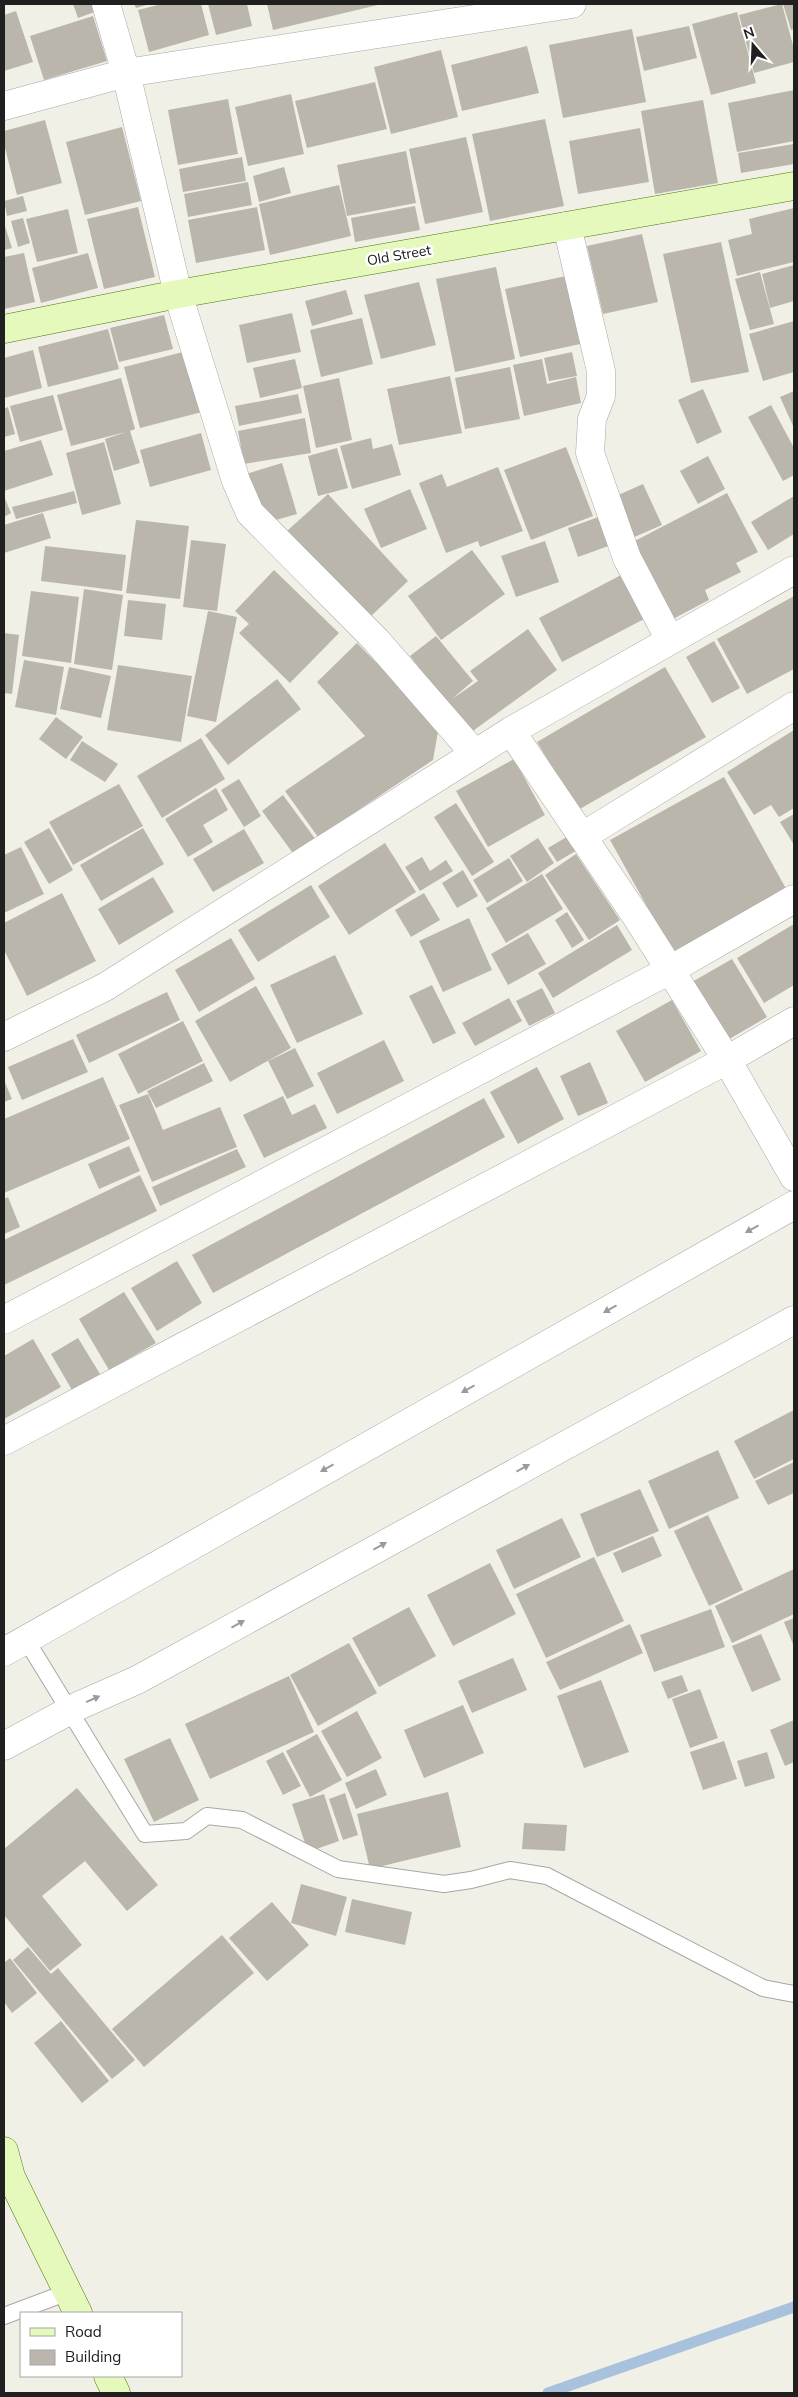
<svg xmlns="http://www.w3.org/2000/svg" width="798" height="2397" font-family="Mulish,sans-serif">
<rect width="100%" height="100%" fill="#f1f0e7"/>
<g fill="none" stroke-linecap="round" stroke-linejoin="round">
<polyline stroke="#a8c2dd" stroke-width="11" points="548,2393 794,2307"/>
</g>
<g fill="#bab6ac">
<polygon points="73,4 97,4 100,10 78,18"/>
<polygon points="134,4 150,4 136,8"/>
<polygon points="162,4 201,4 209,35 149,52 138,10"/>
<polygon points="208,4 247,4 252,26 216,35"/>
<polygon points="267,4 382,4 273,30"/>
<polygon points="782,4 794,49 794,62 754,73 739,15"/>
<polygon points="783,4 794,4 794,29 791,30"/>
<polygon points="16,11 33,62 4,71 4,15"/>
<polygon points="737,12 756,83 711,95 692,24"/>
<polygon points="93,16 107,61 44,80 30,36"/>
<polygon points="689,26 697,58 644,71 636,37"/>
<polygon points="632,29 646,102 563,118 549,45"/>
<polygon points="527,46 539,93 462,111 451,65"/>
<polygon points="441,50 458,117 391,134 374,67"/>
<polygon points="375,82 387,129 307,148 295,101"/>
<polygon points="794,90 794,141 737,152 728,103"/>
<polygon points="291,94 304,154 248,166 235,107"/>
<polygon points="228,99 238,154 178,165 168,110"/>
<polygon points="703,100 718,183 655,194 641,111"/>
<polygon points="545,119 564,206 490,221 472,134"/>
<polygon points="45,120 62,183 17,195 4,144 4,131"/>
<polygon points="122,127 141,201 85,215 66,142"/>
<polygon points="640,128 649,182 578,194 569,141"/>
<polygon points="466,137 483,212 425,224 409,149"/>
<polygon points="794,144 794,164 741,173 738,153"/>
<polygon points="406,151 416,203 347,216 337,165"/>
<polygon points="242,157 246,181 183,192 179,169"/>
<polygon points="284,167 291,193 259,202 253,176"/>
<polygon points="248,182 252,205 188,217 184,194"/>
<polygon points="339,185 351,236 270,255 259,204"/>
<polygon points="23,196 27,211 7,216 4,201"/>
<polygon points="415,206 420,230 355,242 351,218"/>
<polygon points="138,207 155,277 104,289 87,219"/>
<polygon points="257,207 265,250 196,263 188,220"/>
<polygon points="794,208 794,262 737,276 728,240 752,234 749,219"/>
<polygon points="68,209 78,253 37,262 26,219"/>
<polygon points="23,218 30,243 18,247 11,221"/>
<polygon points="4,223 12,248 4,250"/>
<polygon points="642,234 658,302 603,314 587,246"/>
<polygon points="721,242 749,372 691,383 663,254"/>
<polygon points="24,253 35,302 4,309 4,257"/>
<polygon points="88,253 98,288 41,303 32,268"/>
<polygon points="794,265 794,301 770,308 762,274"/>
<polygon points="496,267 515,359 455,372 436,279"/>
<polygon points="760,272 774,324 750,330 735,279"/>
<polygon points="571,275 585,343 520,357 505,289"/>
<polygon points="419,282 436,345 381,359 364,295"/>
<polygon points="346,290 353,314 312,326 305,301"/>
<polygon points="292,313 301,352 247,363 239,325"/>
<polygon points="164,315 173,349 119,362 110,328"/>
<polygon points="362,318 373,364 321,377 310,330"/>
<polygon points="794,321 794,372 763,381 749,334"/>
<polygon points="108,329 119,369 48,387 38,347"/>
<polygon points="33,350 42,388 4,398 4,358"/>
<polygon points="187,351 202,412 140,428 124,367"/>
<polygon points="572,352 577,376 549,381 544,358"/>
<polygon points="295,359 302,388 260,398 253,368"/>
<polygon points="542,359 547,384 576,377 581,403 524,416 513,365"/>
<polygon points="510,367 520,419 465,429 455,378"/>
<polygon points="450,376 462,433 399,445 387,389"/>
<polygon points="121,378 135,429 130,431 140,463 114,471 105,439 126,432 71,446 57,395"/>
<polygon points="339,378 352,440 316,448 303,386"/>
<polygon points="703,389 722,432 697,444 678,400"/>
<polygon points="794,391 794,428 780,397"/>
<polygon points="298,394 302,413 239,426 235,406"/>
<polygon points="53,395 63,430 20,442 10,406"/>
<polygon points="771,405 794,448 794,475 783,481 748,417"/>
<polygon points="8,407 15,434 4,437 4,409"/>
<polygon points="305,418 311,453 244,464 238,431"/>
<polygon points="201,433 211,470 150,487 140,450"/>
<polygon points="371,438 373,449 392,444 401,475 352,489 340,446"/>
<polygon points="41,440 53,475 4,491 4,451"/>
<polygon points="104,442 121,504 82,515 66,453"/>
<polygon points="566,447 593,516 531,540 504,470"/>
<polygon points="337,448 348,488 318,496 308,456"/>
<polygon points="708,456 725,489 698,504 680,471"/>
<polygon points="282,463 297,514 276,520 256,502 243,475"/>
<polygon points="498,467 523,531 480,547 478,541 446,553 419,483 442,474 447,487"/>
<polygon points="643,484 662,525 632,538 614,497"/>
<polygon points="410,489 427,529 381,548 364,509"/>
<polygon points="74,491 77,503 16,519 12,507"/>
<polygon points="727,493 758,552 736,563 741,572 705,590 709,600 671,620 631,543"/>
<polygon points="328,494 408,581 369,618 287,531"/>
<polygon points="4,496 11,513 4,517"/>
<polygon points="794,496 794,534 768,550 751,522"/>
<polygon points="43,513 51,538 4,553 4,525"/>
<polygon points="604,515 614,544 578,557 568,528"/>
<polygon points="136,520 189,526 180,599 126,593"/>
<polygon points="191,540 226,544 217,611 183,607"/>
<polygon points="545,541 559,582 516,597 501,556"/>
<polygon points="45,546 126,555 122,591 41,581"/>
<polygon points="472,550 505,594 441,640 408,596"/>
<polygon points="274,570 339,633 290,683 239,633 249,624 235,611"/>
<polygon points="623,574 646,618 562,662 539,618"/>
<polygon points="84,589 123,595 112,670 74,664"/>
<polygon points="31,591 79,597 71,663 22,656"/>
<polygon points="794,596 794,669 747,694 717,639"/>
<polygon points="128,600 166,604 162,640 124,636"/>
<polygon points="208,611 237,617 216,722 187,716"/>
<polygon points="528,629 557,670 470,733 410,656 436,636 473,681 452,699 478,681 470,671"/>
<polygon points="4,633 19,635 12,694 4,693"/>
<polygon points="714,641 740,688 712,703 686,657"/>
<polygon points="357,643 439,726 433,760 318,837 285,791 365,736 317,682"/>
<polygon points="24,660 64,667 56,715 15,707"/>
<polygon points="118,665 192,676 181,742 107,730"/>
<polygon points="69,667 111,676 101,718 60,709"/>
<polygon points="665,667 706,737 578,810 537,742"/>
<polygon points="277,679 301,709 228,765 205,735"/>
<polygon points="56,717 83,737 66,759 39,739"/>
<polygon points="794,730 794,808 779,817 771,805 754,815 727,772"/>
<polygon points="201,738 225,779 162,818 137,776"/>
<polygon points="82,741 118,764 105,782 70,760"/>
<polygon points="514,759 545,815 488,847 456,791"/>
<polygon points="724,777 789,894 675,957 610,840"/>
<polygon points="239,779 261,816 244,827 221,790"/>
<polygon points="119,784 143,826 73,865 49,822"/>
<polygon points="216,788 228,810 203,825 213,842 188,857 165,819"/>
<polygon points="283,795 316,840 295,856 262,811"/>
<polygon points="456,803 494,862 472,876 434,817"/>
<polygon points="794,814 794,845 780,822"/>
<polygon points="49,828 73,870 49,884 24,842"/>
<polygon points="143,828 164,864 101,901 80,865"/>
<polygon points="244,829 264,863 213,892 193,859"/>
<polygon points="570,835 579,849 557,862 548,848"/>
<polygon points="538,838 554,863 527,882 510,856"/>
<polygon points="385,843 416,892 349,935 318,886"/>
<polygon points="21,847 44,894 4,913 4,855"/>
<polygon points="576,854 620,920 589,940 545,875"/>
<polygon points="422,857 430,871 446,860 453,871 420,891 405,867"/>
<polygon points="509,858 523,881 487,903 473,880"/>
<polygon points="463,870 478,896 457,908 442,883"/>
<polygon points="542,874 563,909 506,943 486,908"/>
<polygon points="153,877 174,912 119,945 98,909"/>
<polygon points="311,885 330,917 258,962 238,930"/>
<polygon points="62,893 96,961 27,996 4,950 4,923"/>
<polygon points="424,893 440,920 411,937 395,910"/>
<polygon points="567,912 584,940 572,948 555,920"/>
<polygon points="469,918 492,970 443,992 419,941"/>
<polygon points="794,924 794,985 764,1003 737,958"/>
<polygon points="617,925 632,950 553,998 538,973"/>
<polygon points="528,933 546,964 508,985 491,954"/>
<polygon points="231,938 255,979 199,1012 175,970"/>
<polygon points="335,955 363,1014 297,1043 270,985"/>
<polygon points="732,959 767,1017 726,1041 692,982"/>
<polygon points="432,985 456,1033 433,1044 409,996"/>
<polygon points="256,986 291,1048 230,1082 195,1021"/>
<polygon points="542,988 555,1013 529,1026 516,1001"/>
<polygon points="167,992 180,1020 89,1063 76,1035"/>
<polygon points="509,998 522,1021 475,1046 462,1023"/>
<polygon points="672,1000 701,1051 645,1082 616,1031"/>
<polygon points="183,1021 203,1061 138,1094 118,1054"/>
<polygon points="73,1039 88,1072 22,1100 8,1067"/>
<polygon points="384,1040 404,1081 337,1114 317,1073"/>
<polygon points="295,1048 314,1086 287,1099 268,1061"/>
<polygon points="590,1062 608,1103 578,1116 560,1076"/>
<polygon points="204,1063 213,1081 156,1108 147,1091"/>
<polygon points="537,1067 564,1119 518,1144 490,1092"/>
<polygon points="103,1077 130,1139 4,1193 4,1119"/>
<polygon points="4,1080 12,1099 4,1102"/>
<polygon points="148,1094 163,1130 220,1107 237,1147 152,1182 119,1105"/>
<polygon points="283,1096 292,1115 315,1104 327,1128 264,1158 243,1115"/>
<polygon points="484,1098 505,1137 213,1293 192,1255"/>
<polygon points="129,1146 140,1171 99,1189 88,1164"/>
<polygon points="237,1149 246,1167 160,1206 152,1187"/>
<polygon points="140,1175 157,1211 4,1285 4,1240"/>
<polygon points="8,1197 20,1227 4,1234 4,1199"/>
<polygon points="177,1261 202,1303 157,1331 131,1288"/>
<polygon points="124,1292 156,1343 109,1370 79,1319"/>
<polygon points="78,1338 100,1374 72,1390 51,1354"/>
<polygon points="33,1339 61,1387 4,1419 4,1356"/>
<polygon points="794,1410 794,1459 754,1479 734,1441"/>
<polygon points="718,1450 739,1498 669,1529 648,1481"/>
<polygon points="794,1462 794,1493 768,1505 755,1481"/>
<polygon points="640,1489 659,1531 597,1557 580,1514"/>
<polygon points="708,1515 743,1590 709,1606 674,1531"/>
<polygon points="562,1518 581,1557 514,1589 496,1550"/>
<polygon points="653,1536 662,1556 622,1573 613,1553"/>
<polygon points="594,1557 624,1621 546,1658 516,1594"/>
<polygon points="490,1563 516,1614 453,1646 427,1595"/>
<polygon points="794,1569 794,1614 732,1643 715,1606"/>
<polygon points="409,1607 436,1656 379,1687 352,1638"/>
<polygon points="711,1609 725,1647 654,1672 640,1635"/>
<polygon points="794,1618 794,1647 784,1622"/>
<polygon points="630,1624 643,1653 560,1690 546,1662"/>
<polygon points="761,1634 781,1680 752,1692 732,1646"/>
<polygon points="349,1643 377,1693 318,1726 290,1675"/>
<polygon points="513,1658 527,1690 472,1713 458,1681"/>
<polygon points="682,1675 688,1691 668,1699 661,1682"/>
<polygon points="289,1676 314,1732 210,1779 185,1724"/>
<polygon points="601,1680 629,1752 584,1768 557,1696"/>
<polygon points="700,1689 718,1738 690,1748 672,1699"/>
<polygon points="463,1705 484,1753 424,1778 404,1730"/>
<polygon points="357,1711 382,1758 347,1777 321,1731"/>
<polygon points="794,1720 794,1762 785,1766 770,1730"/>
<polygon points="317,1734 342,1780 310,1797 286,1751"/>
<polygon points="170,1738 199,1800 154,1822 124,1759"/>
<polygon points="724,1741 737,1779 703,1790 690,1752"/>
<polygon points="283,1752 301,1786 283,1795 266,1761"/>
<polygon points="767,1752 775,1778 745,1787 737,1761"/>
<polygon points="376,1769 387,1795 356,1809 345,1783"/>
<polygon points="77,1788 158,1885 127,1911 85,1861 42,1896 82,1945 50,1971 4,1915 4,1849"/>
<polygon points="448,1792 461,1847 370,1869 357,1814"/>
<polygon points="345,1793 358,1835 343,1840 329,1799"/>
<polygon points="324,1794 339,1841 308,1852 292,1804"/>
<polygon points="524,1823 567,1825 565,1851 522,1849"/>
<polygon points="301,1884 347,1897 336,1936 291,1923"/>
<polygon points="352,1899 412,1912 405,1945 345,1932"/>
<polygon points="272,1902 309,1945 267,1981 229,1938"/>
<polygon points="222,1935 254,1973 144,2067 112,2029"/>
<polygon points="28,1947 51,1974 58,1968 135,2060 112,2079 13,1960"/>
<polygon points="10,1958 37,1993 12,2013 4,2002 4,1963"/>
<polygon points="61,2021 109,2081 82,2103 34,2043"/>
</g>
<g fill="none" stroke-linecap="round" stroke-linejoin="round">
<g stroke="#a7a7a7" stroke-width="18">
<g id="lane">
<polyline points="25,1638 145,1834 186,1831 207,1816 242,1820 338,1869 444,1884 471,1880 510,1870 547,1876 763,1988 794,1994"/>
<polyline points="4,2316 68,2292"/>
</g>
</g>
<g stroke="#a7a7a7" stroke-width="29">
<g id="street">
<polyline points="106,4 126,73 178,294 236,481 250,513 376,640 475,754"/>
<polyline points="4,106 126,73 572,4"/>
<polyline points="567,226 601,371 601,396 592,419 590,453 627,558 670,640"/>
<polyline points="511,731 636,916 727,1060 794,1177"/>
<polyline points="583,836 794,706"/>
<polyline points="4,1037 105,987 511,731 794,570"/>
<polyline points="4,1320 670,970 794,899"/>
<polyline points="4,1441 727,1060 794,1021"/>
<polyline points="4,1652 794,1205"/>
<polyline points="4,1746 78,1706 137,1680 794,1320"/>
</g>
</g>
<g stroke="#4b7806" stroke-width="29">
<g id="secondary">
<polyline points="4,329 178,294 794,186"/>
<polyline points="4,2151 11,2177 78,2313"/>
<polyline points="108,2376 116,2393"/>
</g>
</g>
<use href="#lane" stroke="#fff" stroke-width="16"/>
<use href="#street" stroke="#fff" stroke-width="28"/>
<use href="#secondary" stroke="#e5f9bc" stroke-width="28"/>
</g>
<defs><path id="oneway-solid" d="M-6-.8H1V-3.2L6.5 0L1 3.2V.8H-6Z" transform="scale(1.25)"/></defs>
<g fill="#9b9b9b">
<use href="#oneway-solid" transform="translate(752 1229) rotate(151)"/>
<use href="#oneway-solid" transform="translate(610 1309) rotate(151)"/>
<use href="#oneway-solid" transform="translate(468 1389) rotate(151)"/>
<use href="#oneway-solid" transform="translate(327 1468) rotate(151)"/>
<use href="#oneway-solid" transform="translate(523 1468) rotate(-29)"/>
<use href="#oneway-solid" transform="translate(380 1546) rotate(-29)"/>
<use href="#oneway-solid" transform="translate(238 1624) rotate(-29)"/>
<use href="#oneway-solid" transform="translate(93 1699) rotate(-24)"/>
</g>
<g text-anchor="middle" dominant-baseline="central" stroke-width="5" stroke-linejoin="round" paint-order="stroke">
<g font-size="14" fill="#202020" stroke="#fff">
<text transform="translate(399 255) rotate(-10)">Old Street</text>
</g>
</g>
<rect width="798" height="2397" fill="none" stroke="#202020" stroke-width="10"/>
<rect x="20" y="2312" width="162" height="65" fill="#ffffff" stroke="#a6a6a6"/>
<rect x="30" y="2328" width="25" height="8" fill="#e5f9bc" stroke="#a6a6a6"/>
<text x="65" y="2337" font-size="15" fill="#202020">Road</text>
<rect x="30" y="2350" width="25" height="15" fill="#bab6ac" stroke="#a6a6a6"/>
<text x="65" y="2362" font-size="15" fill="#202020">Building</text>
<g transform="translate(753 45) rotate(341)" stroke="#ffffff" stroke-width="4" paint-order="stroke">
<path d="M0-4L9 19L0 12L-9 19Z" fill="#202020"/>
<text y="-8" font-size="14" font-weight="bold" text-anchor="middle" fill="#202020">N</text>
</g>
</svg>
